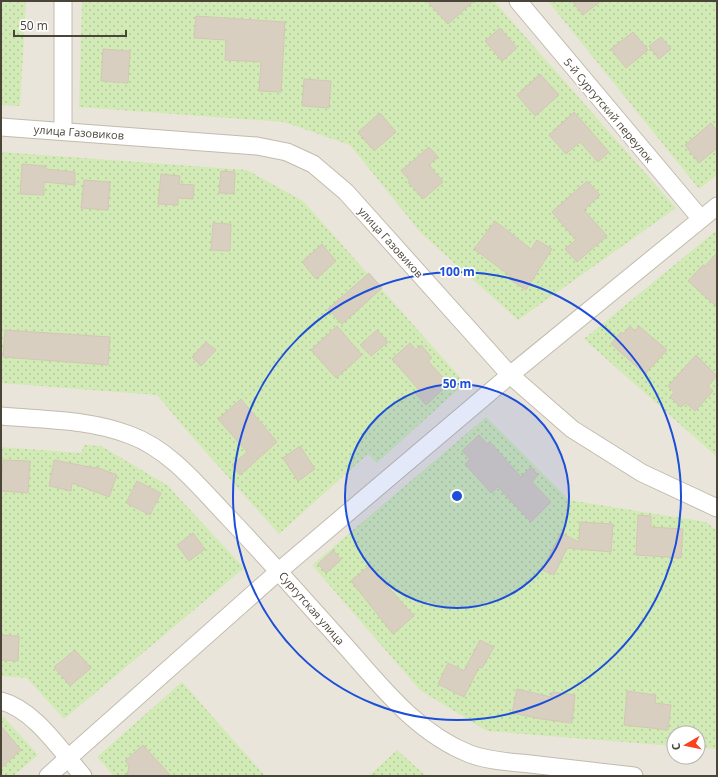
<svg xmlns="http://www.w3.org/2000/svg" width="718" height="777" font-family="'Open Sans',sans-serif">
<defs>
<pattern id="grass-dots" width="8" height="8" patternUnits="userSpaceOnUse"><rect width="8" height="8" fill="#d2eab5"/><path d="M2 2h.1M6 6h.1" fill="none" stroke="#b6ca9c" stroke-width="1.8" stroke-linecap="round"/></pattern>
</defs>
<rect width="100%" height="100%" fill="#f6f3ec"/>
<path fill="#eae5da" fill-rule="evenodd" d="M1,1H717V776H1ZM674,733H698V757H674Z"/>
<g fill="url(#grass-dots)">
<polygon points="1,1 26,1 20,106 1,105"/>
<polygon points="82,1 494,1 676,208 518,320 421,233 350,145 284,122 79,107"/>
<polygon points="548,1 717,1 717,175 699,189"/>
<polygon points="1,152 247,170 303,201 465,383 377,463 368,454 279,534 188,432 157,395 1,383"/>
<polygon points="717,230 717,457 584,339"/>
<polygon points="486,417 569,500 706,522 717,531 717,749 698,748 698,733 674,733 674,746 487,731 420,690 312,565"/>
<polygon points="84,445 101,446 167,485 244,568 64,719 27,678 1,676 1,447 81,453"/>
<polygon points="182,682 265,776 114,776 97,757"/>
<polygon points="1,717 4,717 38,755 13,776 1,776"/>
<polygon points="397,750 426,776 369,776"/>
</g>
<g fill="#d8cfc1" stroke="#d3c7b4">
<polygon points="427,1 474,1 448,24"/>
<polygon points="572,1 601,1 583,15"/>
<polygon points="196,16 285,22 281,92 259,91 261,62 225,60 226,40 194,38"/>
<polygon points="500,28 517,48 502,61 485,41"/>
<polygon points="633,32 648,50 626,68 611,49"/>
<polygon points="661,37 671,49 659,59 649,46"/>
<polygon points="103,49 130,51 128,83 101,81"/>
<polygon points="540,74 559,95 535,116 517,95"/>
<polygon points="304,79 331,81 329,108 302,106"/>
<polygon points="574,112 609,152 598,162 580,142 566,154 549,135"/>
<polygon points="380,113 396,132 374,151 358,132"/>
<polygon points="711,123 717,131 717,148 699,163 685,145"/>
<polygon points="429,147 438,157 429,165 443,182 423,199 408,182 410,181 401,171"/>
<polygon points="22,164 46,166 45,169 75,172 75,185 44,182 44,195 20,194"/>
<polygon points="221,171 235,172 234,194 219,193"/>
<polygon points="161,174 180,176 179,184 194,185 193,199 178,198 178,205 158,204"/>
<polygon points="84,180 110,182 108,210 81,208"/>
<polygon points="587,181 600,195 584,210 607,236 577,262 565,249 576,240 552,212"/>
<polygon points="495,221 531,249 537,240 552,249 526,290 511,280 513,278 474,249"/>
<polygon points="213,223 231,224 230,251 211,250"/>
<polygon points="322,244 336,261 316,279 302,262"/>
<polygon points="717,253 717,307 688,281 703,265 705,266"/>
<polygon points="369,273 382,288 342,324 328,309"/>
<polygon points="337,326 362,355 336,378 311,350"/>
<polygon points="630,326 635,331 639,326 667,350 645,374 611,344 621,332 623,334"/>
<polygon points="5,330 110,337 108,365 3,357"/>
<polygon points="377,330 388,342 371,356 360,345"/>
<polygon points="206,342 216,350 201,366 192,357"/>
<polygon points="410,343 416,350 421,345 432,358 428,361 449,384 426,405 415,393 419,390 392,359"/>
<polygon points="696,355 717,376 708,386 713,391 695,411 686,403 681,407 670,397 674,392 668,386"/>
<polygon points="241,399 277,442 240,475 232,465 247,452 218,419"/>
<polygon points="479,435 487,444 490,442 521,477 531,467 538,475 532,482 551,502 531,522 498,487 491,493 465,464 470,459 462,451"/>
<polygon points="300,446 315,469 298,481 283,458"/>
<polygon points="3,460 30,461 28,493 1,491"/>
<polygon points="54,460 95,468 96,467 117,475 109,497 72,483 71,491 49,486"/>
<polygon points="137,481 161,493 150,515 126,503"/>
<polygon points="638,515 651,516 651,527 683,529 681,558 636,555"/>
<polygon points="580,522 613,524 611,552 567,548 554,575 542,570 561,533 579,542"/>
<polygon points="193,533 205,549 189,561 177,545"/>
<polygon points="333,550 341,560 326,573 318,564"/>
<polygon points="369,566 414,616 393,634 351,581"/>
<polygon points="1,635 19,636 18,661 1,660"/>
<polygon points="480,640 494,647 482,668 479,667 464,697 438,684 448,663 464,671"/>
<polygon points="75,650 91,668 70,686 54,667"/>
<polygon points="517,689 551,697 552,692 575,695 572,723 541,719 512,713"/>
<polygon points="627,691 656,695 655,703 671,705 668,730 624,725"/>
<polygon points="1,726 21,750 1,768"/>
<polygon points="143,745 171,776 127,776 129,766 125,761"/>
</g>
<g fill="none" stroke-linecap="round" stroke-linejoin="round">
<g stroke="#c2bbae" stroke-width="19">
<g id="street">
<polyline points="518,1 701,219"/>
<polyline points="1,127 257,146 287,152 313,164 346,192 510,375 572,429 642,473 717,508"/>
<polyline points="63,131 63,1"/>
<path d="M1,416C44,420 89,419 130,435C171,450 200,488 229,518C273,564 314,611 356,658C389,696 422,735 470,754C488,761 511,762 530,764C565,768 599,772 634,776"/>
<path d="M1,701C34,709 61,751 83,776"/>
<polyline points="48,776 279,571 510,375 717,206"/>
</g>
</g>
<use href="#street" stroke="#fff" stroke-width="17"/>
</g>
<circle cx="457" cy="496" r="112" fill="#1d4ed8" fill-opacity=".12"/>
<g fill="none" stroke="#1d4ed8" stroke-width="2">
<circle cx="457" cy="496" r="112"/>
<circle cx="457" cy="496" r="224"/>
</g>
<g text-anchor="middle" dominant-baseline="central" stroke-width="3.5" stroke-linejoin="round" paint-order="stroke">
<g font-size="11" fill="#4b4439" stroke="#fff">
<text transform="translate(609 110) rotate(50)">5-й Сургутский переулок</text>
<text transform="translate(79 132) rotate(4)">улица Газовиков</text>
<text transform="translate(391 242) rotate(48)">улица Газовиков</text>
<text transform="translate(312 608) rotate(49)">Сургутская улица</text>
</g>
</g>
<circle cx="457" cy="496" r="6" fill="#1d4ed8" stroke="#fff" stroke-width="2"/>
<g font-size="12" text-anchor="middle" font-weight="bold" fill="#1d4ed8" stroke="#fff" stroke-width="3.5" stroke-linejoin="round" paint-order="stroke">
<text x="457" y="276">100 m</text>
<text x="457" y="388">50 m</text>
</g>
<rect width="718" height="777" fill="none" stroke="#4b4439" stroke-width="4"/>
<g transform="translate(686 745) rotate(261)"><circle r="19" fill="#ffffff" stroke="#b7b4b0"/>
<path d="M0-3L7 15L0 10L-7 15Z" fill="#fc3f1d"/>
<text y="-6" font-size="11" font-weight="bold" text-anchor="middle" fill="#4b4439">С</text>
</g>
<path d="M14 30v6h112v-6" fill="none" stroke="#4b4439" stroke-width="2"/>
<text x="20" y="30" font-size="12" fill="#4b4439" stroke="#ffffff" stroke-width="3" paint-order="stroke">50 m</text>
</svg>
